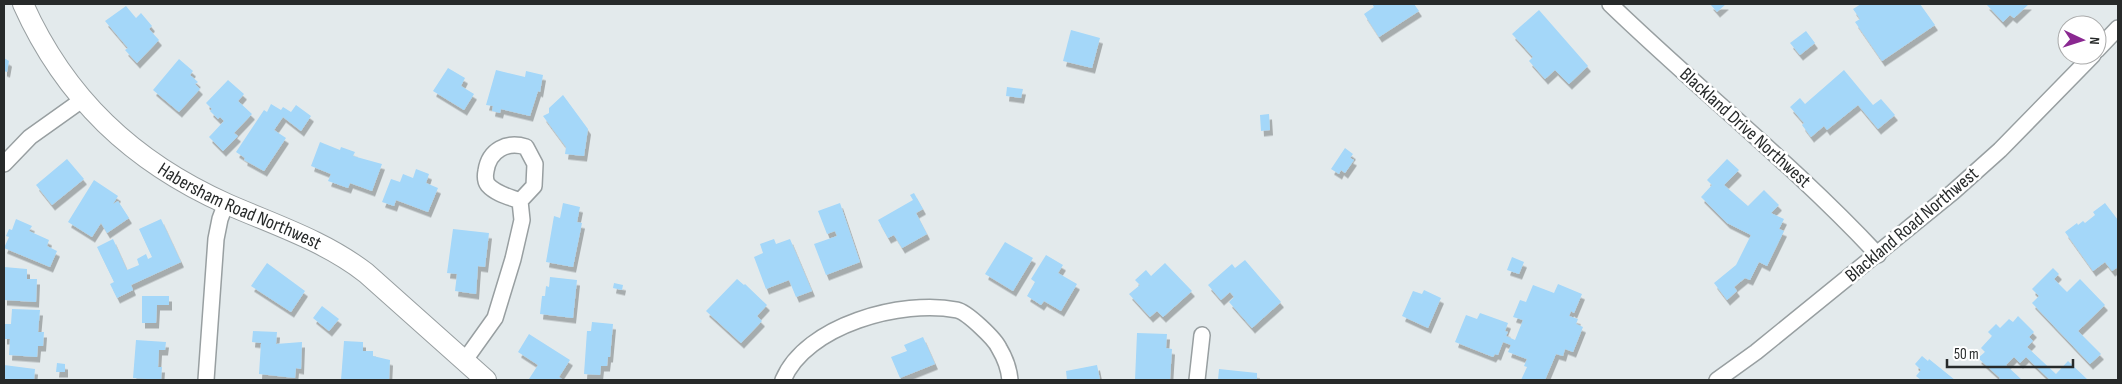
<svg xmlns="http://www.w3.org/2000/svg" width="2122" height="384" font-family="'Sofia Sans Condensed',sans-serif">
<defs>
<filter id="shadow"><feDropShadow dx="3" dy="5.5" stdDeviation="0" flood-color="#0004"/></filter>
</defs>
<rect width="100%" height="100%" fill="#e3eaec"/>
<g fill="#a4d7f9" filter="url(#shadow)">
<polygon points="1372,4 1414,4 1419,11 1379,37 1364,14 1374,7"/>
<polygon points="1710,4 1726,4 1717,12"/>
<polygon points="1861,4 1920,4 1935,25 1882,61 1855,22 1860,19 1853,9"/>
<polygon points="1986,4 2029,4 2014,18 2010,15 2003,22"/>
<polygon points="126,6 136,18 141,13 152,26 149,29 159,40 137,63 125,50 128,48 105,21"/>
<polygon points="1539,10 1588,66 1569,84 1555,70 1545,79 1529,61 1533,57 1512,34"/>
<polygon points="1071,30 1100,38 1092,68 1063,61"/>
<polygon points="1806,31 1815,43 1800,55 1790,43"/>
<polygon points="4,58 9,61 7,72 4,71"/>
<polygon points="179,59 193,71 190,75 198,82 195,84 200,89 179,112 153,90"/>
<polygon points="448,68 465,78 461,86 474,94 464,110 433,91"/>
<polygon points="496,70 525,77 526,71 543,75 540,92 538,91 530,116 501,109 500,113 492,111 493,106 486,105"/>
<polygon points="1844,70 1873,105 1881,99 1895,115 1878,129 1858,105 1827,130 1824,126 1811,137 1802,125 1804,123 1790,107 1800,98 1805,104"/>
<polygon points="228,80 244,94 238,101 252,114 234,133 238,136 223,151 209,137 224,121 220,117 218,119 210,111 212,109 206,103"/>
<polygon points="1007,87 1023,89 1021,98 1006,96"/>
<polygon points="563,95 588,129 584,156 565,154 566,147 543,116 549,113 549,108"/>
<polygon points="271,104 281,110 283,107 291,112 296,105 311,116 301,131 283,117 274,130 286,138 264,171 244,160 245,158 236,152 264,110 267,112"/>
<polygon points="1269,114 1270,130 1261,131 1260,115"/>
<polygon points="320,142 340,150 341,147 355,152 353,156 382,164 372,191 350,183 348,188 328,181 331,174 311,166"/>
<polygon points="1345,148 1353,154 1350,158 1354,160 1345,173 1341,170 1339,174 1331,169"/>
<polygon points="67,159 84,179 52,205 36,185"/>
<polygon points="1727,159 1739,170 1724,185 1748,206 1764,190 1779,205 1771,213 1784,219 1779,229 1784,231 1767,266 1759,262 1750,280 1745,278 1734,287 1737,291 1727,300 1714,283 1736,265 1751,235 1727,223 1701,197 1712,185 1707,180"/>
<polygon points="416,169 429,174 426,183 438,188 428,212 396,200 394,206 382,202 391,179 400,182 403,174 413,178"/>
<polygon points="94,180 118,196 113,204 118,201 129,218 107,233 101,223 92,237 68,222"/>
<polygon points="914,193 923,209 916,213 927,234 902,248 894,235 888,238 878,220 913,200 910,195"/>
<polygon points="563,203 580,207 577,222 582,223 573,267 546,262 554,216 560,218"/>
<polygon points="840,203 860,262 826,275 814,244 837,236 835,231 827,234 818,211"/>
<polygon points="2105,203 2118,220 2118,267 2112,271 2105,262 2093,271 2065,232 2077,223 2078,225 2083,221 2085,223 2095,215 2093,212"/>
<polygon points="16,219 32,226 29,231 49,240 47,246 57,251 50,267 4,248 9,237 6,236 9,229 12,230"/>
<polygon points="161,219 181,262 131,285 133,290 117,298 110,284 114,282 97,247 113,239 127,270 139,265 137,259 146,254 148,259 152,257 139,229"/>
<polygon points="453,229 489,233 485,267 478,266 476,294 455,291 457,274 447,273"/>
<polygon points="774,239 776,244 790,239 812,291 796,297 789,280 766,289 754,257 763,253 760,244"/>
<polygon points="1005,242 1033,258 1013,291 985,274"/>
<polygon points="1046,255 1063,265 1058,273 1077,284 1061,311 1044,301 1041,305 1027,296 1035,282 1031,279"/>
<polygon points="1512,257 1524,262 1519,274 1507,270"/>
<polygon points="1245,260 1281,302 1252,328 1229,302 1234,297 1230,292 1221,300 1208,285 1232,264 1235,268"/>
<polygon points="267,263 305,291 291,312 251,286"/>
<polygon points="1165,263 1192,291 1163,317 1157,311 1150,317 1129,294 1140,285 1135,280 1146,270 1151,276"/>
<polygon points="4,267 27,269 27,279 37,279 36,302 4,300"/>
<polygon points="2053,268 2059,274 2054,279 2067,292 2080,279 2105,305 2078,331 2101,354 2090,364 2032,303 2039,296 2032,289"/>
<polygon points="550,277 577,280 573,318 540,314 542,296 545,296 546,286 549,287"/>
<polygon points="737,279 744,285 745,284 767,305 757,316 762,321 741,343 706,311"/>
<polygon points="614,283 623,285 622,290 613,288"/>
<polygon points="1558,284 1582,294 1574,313 1571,311 1569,316 1578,319 1576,324 1583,327 1573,352 1565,349 1563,356 1556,354 1545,380 1521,380 1527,367 1524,366 1527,359 1508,352 1511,345 1503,342 1498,355 1495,354 1493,357 1455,342 1466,315 1477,319 1480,313 1508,323 1505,331 1508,332 1506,336 1515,340 1523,320 1513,317 1520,300 1526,302 1533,285 1554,293"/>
<polygon points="1424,290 1441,298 1428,328 1402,316 1413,291 1422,294"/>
<polygon points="142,296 169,296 169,305 157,305 156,323 142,323"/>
<polygon points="322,306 339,319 329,331 313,318"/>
<polygon points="12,309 40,310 38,332 44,332 43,346 38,346 37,357 9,355 10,339 4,339 4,324 11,324"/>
<polygon points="2018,316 2034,332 2029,337 2033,341 2027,347 2056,374 2068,361 2088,380 2050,380 2026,357 2020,363 2014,357 2006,365 2022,380 1998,380 2000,378 1978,358 1985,352 1981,348 1992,336 1988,332 1996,324 2000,328 2009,319 2013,322"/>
<polygon points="592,322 613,324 610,357 608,357 607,366 601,366 600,375 584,374 587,331 591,331"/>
<polygon points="253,331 277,332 276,344 302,342 301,369 296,368 295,378 259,374 261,343 252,342"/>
<polygon points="1137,333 1167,334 1166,348 1172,349 1170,380 1135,380"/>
<polygon points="529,334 570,360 559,377 563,380 529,379 538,365 518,352"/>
<polygon points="923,337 935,364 900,378 891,357 907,351 904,345"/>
<polygon points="136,340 166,342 165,350 159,350 158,367 162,367 161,380 133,378"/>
<polygon points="344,341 363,342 363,351 373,351 373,356 390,360 389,380 341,380"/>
<polygon points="1922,356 1928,361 1929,359 1955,380 1921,380 1916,376 1921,370 1915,364"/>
<polygon points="57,363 65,364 65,372 56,372"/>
<polygon points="4,365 35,369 34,380 4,380"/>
<polygon points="1097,365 1100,380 1067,380 1066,371"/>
<polygon points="1219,369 1257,373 1257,380 1218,380"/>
</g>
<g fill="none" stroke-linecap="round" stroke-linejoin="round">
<g stroke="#989fa1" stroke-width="18">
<g id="minor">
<path d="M1610,4C1698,89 1794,165 1878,255"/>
<polyline points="2097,50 2118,28"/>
<polyline points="4,164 30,137 82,100"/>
<path d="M465,360L495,318L513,259L522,220L520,201L534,186L535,164L526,147C507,141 489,150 486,171C485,176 485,181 488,185C496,194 510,197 520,201"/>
<polyline points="206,380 216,239 220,219 226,203"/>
<path d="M783,380C806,325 902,299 957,310C967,312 995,339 999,348C1005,358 1009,369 1010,380"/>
<polyline points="1197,380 1202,335"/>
<polyline points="1717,380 1756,352 1953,192 2000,150 2093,55"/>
</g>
</g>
<g stroke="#989fa1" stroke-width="22">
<g id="tertiary">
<path id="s1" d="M23,4C65,98 133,162 227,204C275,225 325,241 366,273L486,380"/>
</g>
</g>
<use href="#minor" stroke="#fff" stroke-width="15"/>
<use href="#tertiary" stroke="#fff" stroke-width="20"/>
</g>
<g text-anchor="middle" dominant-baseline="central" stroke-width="5" stroke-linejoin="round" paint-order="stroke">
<g font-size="19" fill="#272a2a" stroke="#fff">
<text transform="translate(1745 128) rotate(42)">Blackland Drive Northwest</text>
<text stroke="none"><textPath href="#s1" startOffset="305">Habersham Road Northwest</textPath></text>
<text transform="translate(1912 225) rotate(-40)">Blackland Road Northwest</text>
</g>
</g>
<rect width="2122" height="384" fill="none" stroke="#272a2a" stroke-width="10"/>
<g transform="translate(2082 40) rotate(94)"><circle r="24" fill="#ffffff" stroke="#a9aaaa"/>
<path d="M0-4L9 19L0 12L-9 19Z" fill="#8a2891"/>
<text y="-8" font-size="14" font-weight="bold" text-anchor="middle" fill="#272a2a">N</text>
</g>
<path d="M1947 359v8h126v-8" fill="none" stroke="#272a2a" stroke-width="2.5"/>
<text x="1954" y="359" font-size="15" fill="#272a2a" stroke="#ffffff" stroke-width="4" paint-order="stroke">50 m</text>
</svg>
